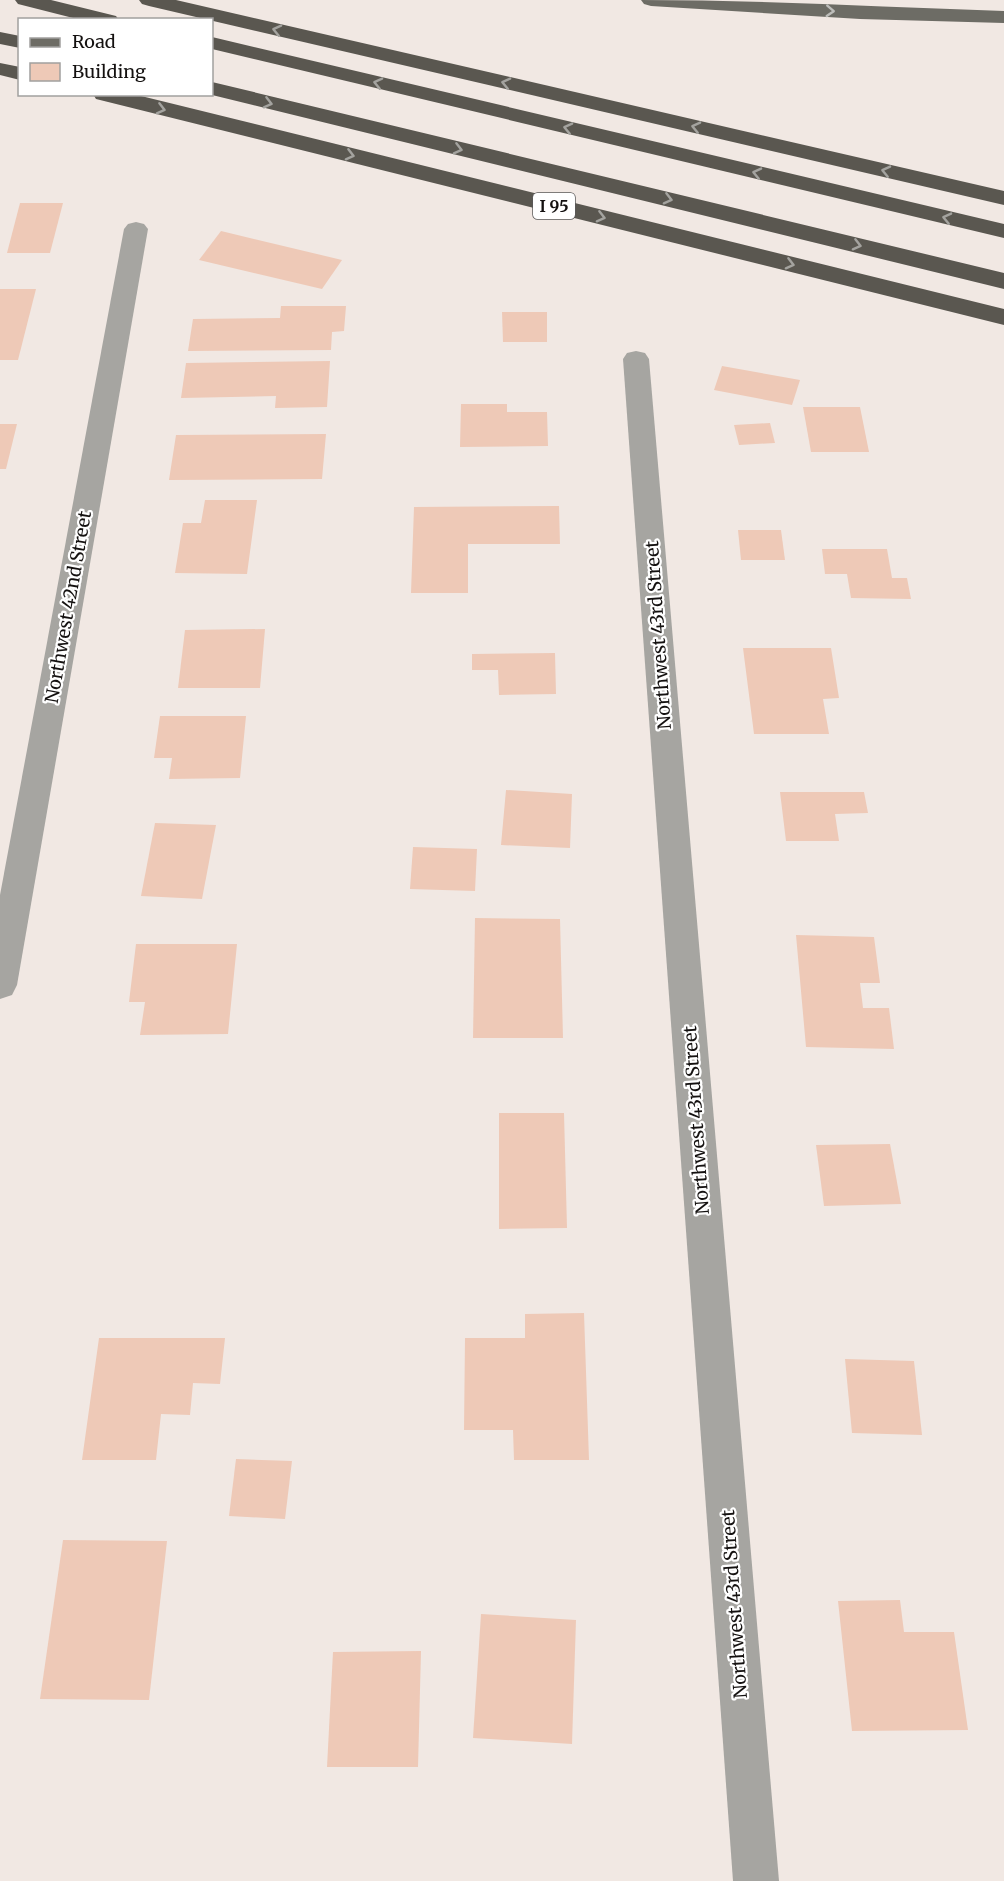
<svg xmlns="http://www.w3.org/2000/svg" width="1004" height="1881" font-family="Merriweather,serif">
<rect width="100%" height="100%" fill="#f1e8e3"/>
<g fill="#eec9b7">
<polygon points="20,203 63,203 50,253 7,253"/>
<polygon points="221,231 342,260 322,289 199,260"/>
<polygon points="0,289 36,289 18,360 0,360"/>
<polygon points="281,306 346,306 344,331 332,332 331,350 188,351 193,319 280,318"/>
<polygon points="502,312 547,312 547,342 503,342"/>
<polygon points="330,361 327,407 275,408 276,396 181,398 186,363"/>
<polygon points="722,366 800,380 792,405 714,390"/>
<polygon points="461,404 507,404 507,412 547,412 548,446 460,447"/>
<polygon points="803,407 860,407 869,452 811,452"/>
<polygon points="770,423 775,443 739,445 734,425"/>
<polygon points="0,424 17,424 6,469 0,469"/>
<polygon points="326,434 322,479 169,480 176,435"/>
<polygon points="205,500 257,500 247,574 175,573 183,523 201,523"/>
<polygon points="559,506 560,544 468,544 468,593 411,593 414,507"/>
<polygon points="738,530 781,530 785,560 741,560"/>
<polygon points="822,549 887,549 892,578 907,578 911,599 851,598 847,574 825,574"/>
<polygon points="265,629 260,688 178,688 185,630"/>
<polygon points="743,648 831,648 839,698 823,699 829,734 754,734"/>
<polygon points="555,653 556,694 499,695 498,670 472,670 472,654"/>
<polygon points="160,716 246,716 240,778 169,779 172,758 154,758"/>
<polygon points="506,790 572,794 570,848 501,845"/>
<polygon points="780,792 864,792 868,813 835,814 839,841 786,841"/>
<polygon points="155,823 216,825 202,899 141,896"/>
<polygon points="413,847 477,849 475,891 410,889"/>
<polygon points="475,918 560,919 563,1038 473,1038"/>
<polygon points="796,935 874,937 880,983 860,983 863,1008 889,1008 894,1049 806,1047"/>
<polygon points="136,944 237,944 228,1034 140,1035 145,1002 129,1002"/>
<polygon points="499,1113 564,1113 567,1228 499,1229"/>
<polygon points="890,1144 901,1204 824,1206 816,1145"/>
<polygon points="584,1313 589,1460 514,1460 513,1430 464,1430 465,1338 525,1338 525,1314"/>
<polygon points="99,1338 225,1338 220,1384 193,1383 190,1415 161,1414 156,1460 82,1460"/>
<polygon points="845,1359 914,1361 922,1435 852,1433"/>
<polygon points="236,1459 292,1461 285,1519 229,1516"/>
<polygon points="63,1540 167,1541 149,1700 40,1699"/>
<polygon points="900,1600 904,1632 954,1632 968,1730 852,1731 838,1601"/>
<polygon points="481,1614 576,1620 572,1744 473,1738"/>
<polygon points="421,1651 418,1767 327,1767 333,1652"/>
</g>
<g fill="none" stroke-linecap="round" stroke-linejoin="round">
<g fill="#a6a5a1" fill-rule="evenodd">
<polygon points="136,222 144,224 148,229 17,985 12,995 0,999 0,895 124,229 128,224"/>
<polygon points="636,351 645,353 649,359 779,1881 733,1881 623,359 627,353"/>
</g>
<path fill="#6d6c65" fill-rule="evenodd" d="M641,0C762,0 883,7 1004,11V23L860,19L651,6L644,4Z"/>
<g fill="#5a5750" fill-rule="evenodd">
<polygon points="15,0 51,0 116,16 119,20 81,20 18,4"/>
<polygon points="139,0 176,0 1004,191 1004,205 149,6 142,4"/>
<polygon points="0,32 20,36 20,48 0,44"/>
<polygon points="212,37 1004,224 1004,238 212,49"/>
<polygon points="0,63 20,67 20,80 0,75"/>
<polygon points="212,82 1004,273 1004,289 208,94 212,94"/>
<polygon points="93,94 133,94 1004,309 1004,325 96,99"/>
</g>
</g>
<defs><path id="oneway-chevron" d="M-2-3.5L2.5 0L-2 3.5" fill="none" stroke-width="1.6" stroke-linecap="round" stroke-linejoin="round" transform="scale(1.5)"/></defs>
<use stroke="#bdbdba" href="#oneway-chevron" transform="translate(830 11) rotate(3)"/>
<g stroke="#a4a39f">
<use href="#oneway-chevron" transform="translate(277 30) rotate(-167)"/>
<use href="#oneway-chevron" transform="translate(378 83) rotate(-167)"/>
<use href="#oneway-chevron" transform="translate(506 83) rotate(-167)"/>
<use href="#oneway-chevron" transform="translate(268 103) rotate(14)"/>
<use href="#oneway-chevron" transform="translate(161 109) rotate(14)"/>
<use href="#oneway-chevron" transform="translate(696 127) rotate(-167)"/>
<use href="#oneway-chevron" transform="translate(568 128) rotate(-167)"/>
<use href="#oneway-chevron" transform="translate(458 149) rotate(14)"/>
<use href="#oneway-chevron" transform="translate(350 155) rotate(14)"/>
<use href="#oneway-chevron" transform="translate(886 171) rotate(-167)"/>
<use href="#oneway-chevron" transform="translate(757 173) rotate(-167)"/>
<use href="#oneway-chevron" transform="translate(668 199) rotate(14)"/>
<use href="#oneway-chevron" transform="translate(601 217) rotate(14)"/>
<use href="#oneway-chevron" transform="translate(947 218) rotate(-167)"/>
<use href="#oneway-chevron" transform="translate(857 245) rotate(14)"/>
<use href="#oneway-chevron" transform="translate(790 264) rotate(14)"/>
</g>
<g text-anchor="middle" dominant-baseline="central" stroke-width="4.5" stroke-linejoin="round" paint-order="stroke">
<rect fill="#fff" stroke="#5a5858" stroke-width="1.5" x="533" y="193" width="42" height="26" rx="4.5"/>
<g font-size="16" font-weight="bold" fill="#141110">
<text x="554" y="206">I 95</text>
</g>
<g font-size="18" fill="#141110" stroke="#fff">
<text transform="translate(68 607) rotate(-80)">Northwest 42nd Street</text>
<text transform="translate(658 635) rotate(-94)">Northwest 43rd Street</text>
<text transform="translate(696 1120) rotate(-94)">Northwest 43rd Street</text>
<text transform="translate(734 1604) rotate(-94)">Northwest 43rd Street</text>
</g>
</g>
<rect x="18" y="18" width="195" height="78" fill="#ffffff" stroke="#a1a09f" stroke-width="1.5"/>
<rect x="30" y="38" width="30" height="9" fill="#6d6c65" stroke="#a1a09f" stroke-width="1.5"/>
<text x="72" y="48" font-size="18" fill="#141110">Road</text>
<rect x="30" y="63" width="30" height="18" fill="#eec9b7" stroke="#a1a09f" stroke-width="1.5"/>
<text x="72" y="78" font-size="18" fill="#141110">Building</text>
</svg>
